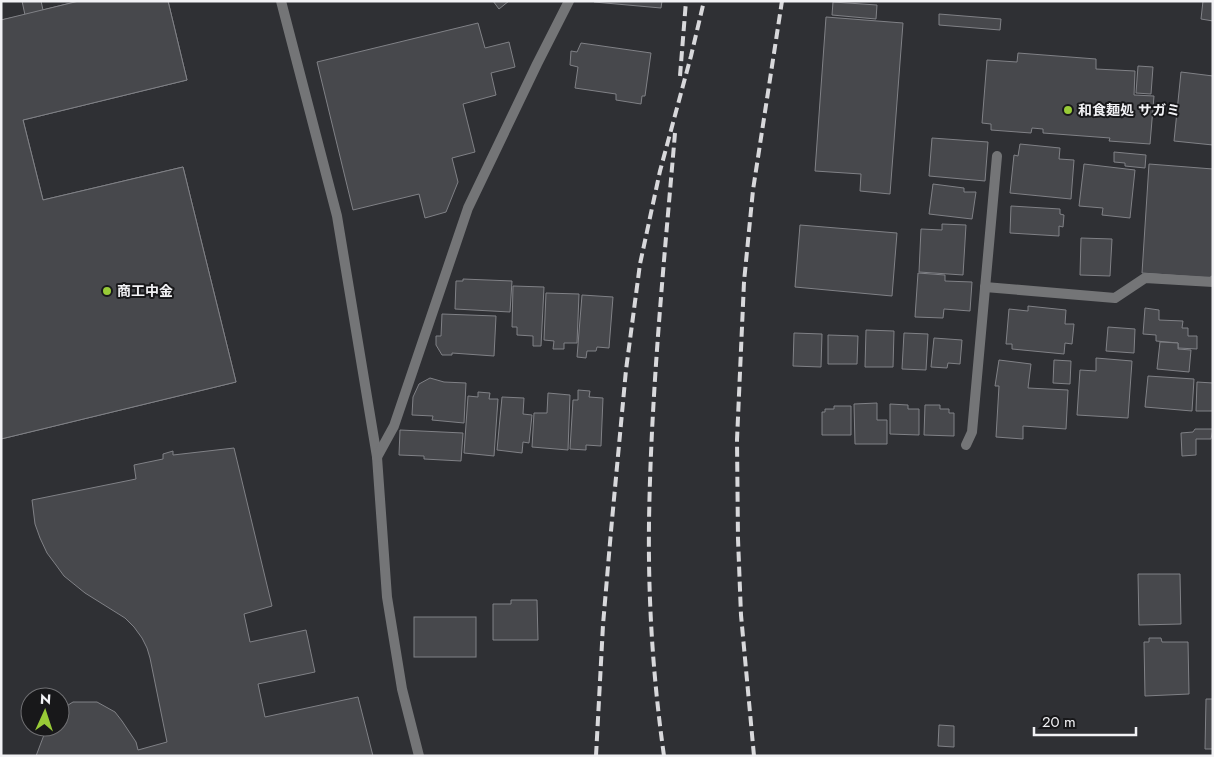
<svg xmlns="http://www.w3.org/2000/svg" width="1214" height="757" font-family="Jost,'Noto Sans JP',sans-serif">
<rect width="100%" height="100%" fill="#2f3034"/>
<g fill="#47484c" stroke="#808186">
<polygon points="22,1 41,1 43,10 79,1 168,1 187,80 23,120 43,200 183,167 236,382 1,439 1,20 25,15"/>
<polygon points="79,1 168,1 187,80 23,120 43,200 183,167 236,382 1,439 1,20"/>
<polygon points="493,1 509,1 499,9"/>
<polygon points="594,1 662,1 661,8 594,2"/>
<polygon points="1203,1 1213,1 1213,21 1201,19"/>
<polygon points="833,2 877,5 876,19 832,15"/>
<polygon points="939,14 1001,19 1000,30 939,25"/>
<polygon points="826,17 903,23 890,194 860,191 861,174 815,171"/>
<polygon points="478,23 485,48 509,42 515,67 491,73 496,95 463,104 475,152 452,158 458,182 446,212 425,218 419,194 353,210 317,62"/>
<polygon points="581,43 651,53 645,96 642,96 641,104 616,100 616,94 575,88 578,67 570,65 571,51 577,52"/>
<polygon points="1018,53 1096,59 1096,69 1135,71 1134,95 1154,96 1150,144 1109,141 1110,138 1043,133 1043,129 1032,128 1031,133 991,130 991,124 982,123 987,60 1017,62"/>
<polygon points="1138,66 1153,67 1151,94 1136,93"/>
<polygon points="1181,72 1213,76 1213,145 1174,141"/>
<polygon points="932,138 988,142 985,181 929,176"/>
<polygon points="1020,144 1060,148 1059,159 1074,160 1071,199 1010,193 1014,155 1018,156"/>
<polygon points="1114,152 1146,155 1145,168 1125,166 1125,163 1114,162"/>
<polygon points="1084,164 1135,170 1130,218 1102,215 1103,208 1079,206"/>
<polygon points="1149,164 1213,169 1213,277 1211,276 1211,278 1142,273"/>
<polygon points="933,184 964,188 964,192 976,192 972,219 929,214"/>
<polygon points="1011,206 1060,209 1060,214 1064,215 1063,227 1059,226 1059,236 1010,233"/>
<polygon points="942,224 966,225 963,275 919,272 921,229 942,230"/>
<polygon points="800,225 897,233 892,296 795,287"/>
<polygon points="1081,238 1112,239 1110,276 1080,275"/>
<polygon points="918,273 945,275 945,281 972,282 970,311 944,309 943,318 915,317"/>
<polygon points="463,279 512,281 510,312 455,309 456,281 463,281"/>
<polygon points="513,286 544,287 541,346 533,346 533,336 517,335 517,327 512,327"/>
<polygon points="546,293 579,294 577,343 564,343 564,349 553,349 554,341 544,340"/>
<polygon points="582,295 613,297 609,348 597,347 596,351 587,351 586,358 577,357"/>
<polygon points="1028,306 1066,310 1065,324 1074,324 1072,344 1065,343 1064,354 1012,349 1012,344 1006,344 1009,309 1028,311"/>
<polygon points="1145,308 1159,310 1159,320 1183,321 1182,328 1188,328 1188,336 1197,336 1197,349 1178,348 1178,343 1156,341 1156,335 1143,334"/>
<polygon points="442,314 496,316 494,356 452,353 452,355 442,355 436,345 436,336 441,336"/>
<polygon points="1108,327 1135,329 1134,353 1106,351"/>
<polygon points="866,330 894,331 893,367 865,367"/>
<polygon points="794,333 822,334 821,367 793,366"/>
<polygon points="904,333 928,334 926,370 902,369"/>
<polygon points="828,335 858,336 857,364 828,364"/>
<polygon points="934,338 962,340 960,364 948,363 947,368 931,367"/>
<polygon points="1160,342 1178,343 1178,349 1191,350 1189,372 1157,369"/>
<polygon points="1096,358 1132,361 1128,418 1077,415 1080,370 1096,371"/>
<polygon points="999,360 1031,364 1028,388 1068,390 1066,429 1023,426 1023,439 996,437 999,386 995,386"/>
<polygon points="1054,360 1071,361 1070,384 1053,383"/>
<polygon points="1148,376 1194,379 1192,411 1145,407"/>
<polygon points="430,378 444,382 466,383 464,423 432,420 433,416 412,415 413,397 419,384"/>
<polygon points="1197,382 1213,383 1213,411 1196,411"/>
<polygon points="578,390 590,391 589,397 603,398 601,446 586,445 586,450 570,449 573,400 578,400"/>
<polygon points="478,392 490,393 489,399 498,399 494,456 464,453 468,396 478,397"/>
<polygon points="548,393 570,395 568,450 532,447 534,413 547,413"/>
<polygon points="502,397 524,398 523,414 532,415 529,443 523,442 522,453 497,450"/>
<polygon points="877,403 877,420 887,420 887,444 855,444 854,404"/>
<polygon points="890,404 908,405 908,409 919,409 919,435 890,434"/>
<polygon points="925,405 940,405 940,409 949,409 949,413 954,413 954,436 924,435"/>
<polygon points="834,406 851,406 851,435 822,435 822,412 825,412 825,409 834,409"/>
<polygon points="1195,429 1213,429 1211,439 1196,439 1196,455 1182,456 1181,433 1193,432"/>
<polygon points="400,430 463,433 461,461 424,459 424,456 399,455"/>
<polygon points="234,448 272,606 244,614 250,642 306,630 315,672 258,684 265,717 358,697 373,756 36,756 47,727 60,727 60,710 73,702 97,702 115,712 122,721 136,742 138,750 167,742 150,658 147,648 142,638 134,627 125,618 85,593 64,576 56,565 47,553 40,538 35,524 32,500 136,479 134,465 163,459 163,454 173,451 173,455"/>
<polygon points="1138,574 1180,574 1181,624 1139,625"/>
<polygon points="511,600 537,600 538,640 493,640 493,604 511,604"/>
<rect x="414" y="617" width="62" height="40"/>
<polygon points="1149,638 1161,638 1162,642 1188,642 1189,694 1145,696 1144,642 1149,642"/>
<polygon points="1206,699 1213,699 1213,749 1205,749"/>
<polygon points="939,725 954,726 954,747 938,746"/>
</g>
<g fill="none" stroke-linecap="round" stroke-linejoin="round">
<g stroke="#747577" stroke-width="10">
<polyline points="281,1 337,216 377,457 387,597 402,689 419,756"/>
<polyline points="985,287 1115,298 1145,278 1213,282"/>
<polyline points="966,445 972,432 997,156"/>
<polyline points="377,457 394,426 468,208 537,64 569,1"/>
</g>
<g stroke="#d8d8db" stroke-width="4" stroke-dasharray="10 5" stroke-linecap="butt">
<polyline points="680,76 686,1"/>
<polyline points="596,756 603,625 611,531 626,370 640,264 660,171 691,56 704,1"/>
<path d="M664,756C653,678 648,600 649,522C651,392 664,263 675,133"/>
<polyline points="754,756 741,615 738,539 737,440 744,282 753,190 782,1"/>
</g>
</g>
<g fill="#98cb37" stroke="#18181a" stroke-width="2">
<circle cx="1068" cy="110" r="5"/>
<circle cx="107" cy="291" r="5"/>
</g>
<g text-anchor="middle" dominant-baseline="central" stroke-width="4" stroke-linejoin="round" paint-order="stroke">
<g font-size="14" font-weight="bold" fill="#f2f2f5" stroke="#18181a" text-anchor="start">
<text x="1078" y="110">和食麺処 サガミ</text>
<text x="117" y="291">商工中金</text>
</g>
</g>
<rect width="1214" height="757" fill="none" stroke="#f2f2f5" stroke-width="5"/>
<g transform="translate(45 712) rotate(3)"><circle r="24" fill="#18181a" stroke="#6f6f72"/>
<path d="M0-4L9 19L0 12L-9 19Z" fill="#98cb37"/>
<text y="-8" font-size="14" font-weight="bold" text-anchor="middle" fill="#f2f2f5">N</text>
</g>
<path d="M1034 727v8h102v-8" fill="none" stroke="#f2f2f5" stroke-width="2.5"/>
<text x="1042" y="727" font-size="15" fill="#f2f2f5" stroke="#18181a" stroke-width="4" paint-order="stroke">20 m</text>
</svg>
